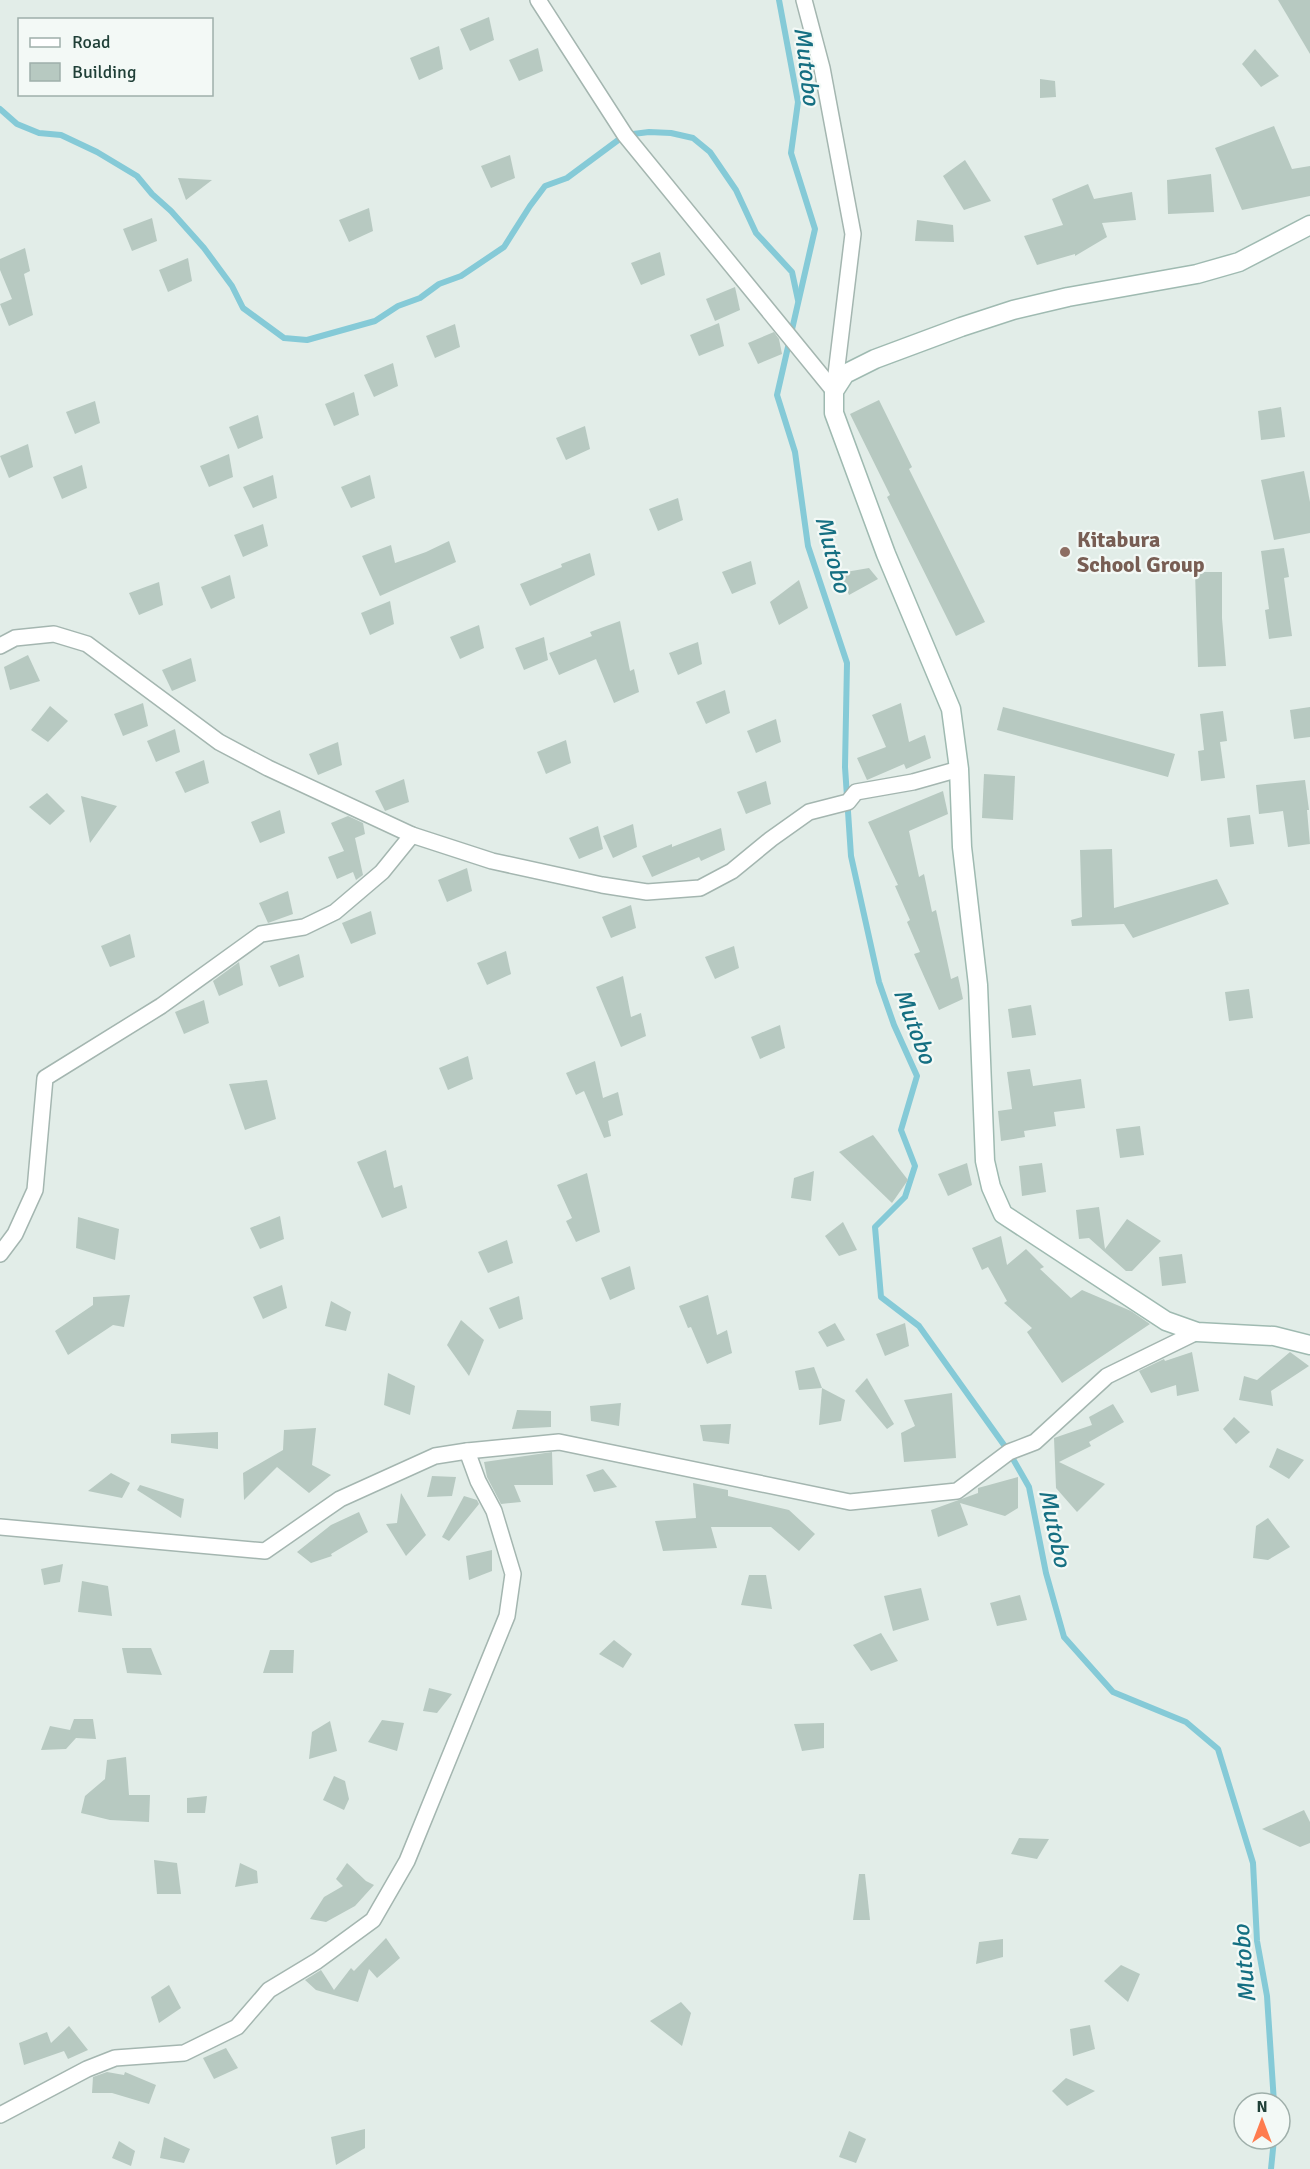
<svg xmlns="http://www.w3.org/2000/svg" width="1310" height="2169" font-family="Signika,sans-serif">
<rect width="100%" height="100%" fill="#e2ede8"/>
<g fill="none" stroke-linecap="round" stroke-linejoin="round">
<g stroke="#85cad7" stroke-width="6">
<polyline points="779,0 798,102 791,153 815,229 777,395 795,452 808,546 847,663 845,767 851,856 879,982 894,1025 917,1076 901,1130 915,1166 905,1197 875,1227 881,1297 919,1326 1009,1452 1029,1487 1046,1573 1064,1637 1113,1692 1186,1722 1218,1749 1253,1863 1257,1941 1267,1996 1274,2103"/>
<polyline points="0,109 17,124 39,133 61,135 97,152 137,176 152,194 171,211 204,248 232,286 243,308 284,338 307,340 375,321 398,306 420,298 439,284 461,276 504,247 530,206 545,186 567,178 625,135 649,132 671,133 693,138 710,152 736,190 756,233 792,272 798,300"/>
<polyline points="1271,2169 1274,2139"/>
</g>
</g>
<g fill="#b7c9c1">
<polygon points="1278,0 1310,0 1310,54"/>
<polygon points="489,17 494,40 470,51 460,29"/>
<polygon points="439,46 443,69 419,80 410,58"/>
<polygon points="538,48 543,71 519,81 509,60"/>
<polygon points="1255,49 1279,76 1261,87 1242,64"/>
<polygon points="1040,79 1055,81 1056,97 1040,98"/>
<polygon points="1274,126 1292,169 1310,166 1310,196 1242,210 1215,148"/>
<polygon points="510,155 515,178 491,188 481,166"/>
<polygon points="965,160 991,201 964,210 943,176"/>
<polygon points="1211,174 1214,212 1168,214 1167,180"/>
<polygon points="178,178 212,180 186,200"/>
<polygon points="1088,184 1094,199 1132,192 1136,220 1102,223 1107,237 1075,256 1075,254 1037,265 1024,236 1063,225 1052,199"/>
<polygon points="369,208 373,231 349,242 339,220"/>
<polygon points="152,218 157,241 132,251 123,229"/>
<polygon points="917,220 953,225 954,242 915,241"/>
<polygon points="25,248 30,271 24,274 33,315 9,326 0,304 12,299 0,270 0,259"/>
<polygon points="660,252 665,275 641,285 631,263"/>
<polygon points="188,258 192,281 168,292 159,270"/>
<polygon points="735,287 740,310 715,321 706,299"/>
<polygon points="719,323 724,346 699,356 690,335"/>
<polygon points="455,324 460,347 435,358 426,336"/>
<polygon points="774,332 779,339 782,354 758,364 748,343"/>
<polygon points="393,363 398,386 374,397 364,375"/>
<polygon points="354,392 359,415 334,426 325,404"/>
<polygon points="879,400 912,467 909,469 985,622 956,636 887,497 890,495 850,414"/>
<polygon points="95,401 100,423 75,434 66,412"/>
<polygon points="1281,407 1285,437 1261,440 1258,411"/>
<polygon points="258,415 263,438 238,449 229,427"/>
<polygon points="585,426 590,449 566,460 556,438"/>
<polygon points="28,444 33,467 9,478 0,456"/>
<polygon points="229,454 233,477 209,487 200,466"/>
<polygon points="82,465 87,488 62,499 53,477"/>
<polygon points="1304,471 1310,502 1310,533 1274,540 1261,480"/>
<polygon points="273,475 277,498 253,508 243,487"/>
<polygon points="370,475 375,498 351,508 341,487"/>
<polygon points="678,498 683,520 658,531 649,509"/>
<polygon points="263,524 268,546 243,557 234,535"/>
<polygon points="449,541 456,562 380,596 362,556 391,545 395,563 426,552"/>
<polygon points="1284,548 1289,577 1284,578 1292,636 1269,639 1265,610 1269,609 1261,551"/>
<polygon points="590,553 595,575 530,606 520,584 562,567 561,564"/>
<polygon points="751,561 756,584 732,594 722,572"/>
<polygon points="869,568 878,579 849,595 840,573"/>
<polygon points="1195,572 1222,572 1222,618 1226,666 1198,667"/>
<polygon points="230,575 235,598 211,609 201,587"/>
<polygon points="799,580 808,608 779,625 770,602"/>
<polygon points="159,582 163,605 139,615 129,593"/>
<polygon points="390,601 394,624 370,635 361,613"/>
<polygon points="620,621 630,671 634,669 639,692 614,703 596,659 559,675 549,653 592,636 590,632"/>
<polygon points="479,625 484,648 460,659 450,637"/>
<polygon points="544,637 548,660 524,670 515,648"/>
<polygon points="698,642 702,664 678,675 669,653"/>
<polygon points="28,655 40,681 10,690 4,667"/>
<polygon points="191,658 196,681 172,691 162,670"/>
<polygon points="725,690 730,713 706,724 696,702"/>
<polygon points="143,703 148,726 123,736 114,714"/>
<polygon points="901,703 909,742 925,735 931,758 906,769 904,764 867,780 857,758 886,747 872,715"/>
<polygon points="50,706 68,721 48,742 31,730"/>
<polygon points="1003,707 1175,754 1168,777 997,730"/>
<polygon points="1310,707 1310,737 1294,739 1290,710"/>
<polygon points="1223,711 1227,741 1220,742 1225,778 1201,781 1198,751 1204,750 1200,714"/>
<polygon points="776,719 781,742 756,753 747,731"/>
<polygon points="175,729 180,752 156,762 147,741"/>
<polygon points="566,740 571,763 546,774 537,752"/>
<polygon points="338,742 342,765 318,775 309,754"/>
<polygon points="204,760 209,783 185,793 175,772"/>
<polygon points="984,774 1015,776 1013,820 982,818"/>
<polygon points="404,779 409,802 385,811 375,791"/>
<polygon points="1305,780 1309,810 1307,810 1310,844 1288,847 1283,811 1259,814 1256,785"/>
<polygon points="766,781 771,804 746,814 737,792"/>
<polygon points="943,791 948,814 909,831 919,877 924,874 932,912 936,910 951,979 958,976 963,999 939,1010 914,954 920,952 907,922 910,920 895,886 898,885 868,822"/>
<polygon points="47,793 65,811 50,825 29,807"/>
<polygon points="81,796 117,806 90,843"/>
<polygon points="280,810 285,833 260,843 251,822"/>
<polygon points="1250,815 1254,844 1230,847 1227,818"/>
<polygon points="348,816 363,823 365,834 355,838 363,875 356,880 353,872 337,879 328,857 344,851 331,823"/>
<polygon points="633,824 637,847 613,858 603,836"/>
<polygon points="598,826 603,849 579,859 569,838"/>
<polygon points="721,828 725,850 701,861 699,857 652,877 642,856 672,844 672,847"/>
<polygon points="1112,849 1114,908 1217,879 1229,904 1133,938 1124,924 1072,926 1071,920 1082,917 1080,850"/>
<polygon points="467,868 472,891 447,902 438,880"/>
<polygon points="288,891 293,914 268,923 259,903"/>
<polygon points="631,905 636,928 611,938 602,917"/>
<polygon points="371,911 376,934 351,944 342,923"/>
<polygon points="130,934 135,957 110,967 101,946"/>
<polygon points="734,946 739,968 715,979 705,957"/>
<polygon points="506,951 511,974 487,985 477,963"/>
<polygon points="299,954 304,977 279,987 270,966"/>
<polygon points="239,962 243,985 219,996 213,981"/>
<polygon points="623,976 631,1017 641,1013 646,1036 621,1047 596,987"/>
<polygon points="1249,989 1253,1018 1229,1021 1225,992"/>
<polygon points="204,1000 209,1023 184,1034 175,1012"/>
<polygon points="1031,1005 1036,1035 1012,1038 1008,1009"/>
<polygon points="780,1025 785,1048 760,1059 751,1037"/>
<polygon points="468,1056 473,1079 448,1090 439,1068"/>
<polygon points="595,1061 603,1098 618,1092 623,1115 608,1121 611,1136 604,1138 584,1091 576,1095 566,1073"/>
<polygon points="1030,1069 1033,1086 1081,1079 1085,1108 1054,1112 1056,1126 1024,1131 1025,1137 1001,1141 998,1111 1012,1109 1007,1072"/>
<polygon points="267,1080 276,1119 245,1130 229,1084"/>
<polygon points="1140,1126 1144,1155 1120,1158 1116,1129"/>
<polygon points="873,1135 908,1180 892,1203 839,1152"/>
<polygon points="386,1150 394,1188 402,1185 407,1208 382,1218 357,1162"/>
<polygon points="967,1163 972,1185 948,1196 938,1174"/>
<polygon points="1042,1163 1046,1192 1022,1196 1019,1166"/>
<polygon points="814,1171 811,1201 791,1198 794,1178"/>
<polygon points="587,1173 600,1232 576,1242 566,1221 572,1218 557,1185"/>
<polygon points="1099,1207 1105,1249 1127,1219 1161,1241 1132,1271 1126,1271 1089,1238 1079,1239 1076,1210"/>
<polygon points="280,1216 284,1239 260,1249 250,1228"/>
<polygon points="78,1217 119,1229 115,1260 76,1248"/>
<polygon points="843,1222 857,1250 839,1256 825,1236"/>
<polygon points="1001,1236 1007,1265 1026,1249 1044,1267 1040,1269 1071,1298 1082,1290 1131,1311 1150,1324 1062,1383 1027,1332 1032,1328 1004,1303 1007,1301 988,1267 982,1270 972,1248"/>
<polygon points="507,1240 513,1263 488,1273 478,1252"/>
<polygon points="1182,1254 1186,1283 1162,1286 1159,1257"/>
<polygon points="630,1266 635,1289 610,1300 601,1278"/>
<polygon points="282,1285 287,1308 263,1319 253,1297"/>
<polygon points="130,1295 124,1327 113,1325 68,1355 55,1331 93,1305 93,1297"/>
<polygon points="708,1295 717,1335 727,1330 732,1353 707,1364 691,1327 688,1328 679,1306"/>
<polygon points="519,1296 523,1319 499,1329 489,1308"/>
<polygon points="331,1301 351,1312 346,1331 325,1326"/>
<polygon points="461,1320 484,1340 469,1376 447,1345"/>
<polygon points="835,1323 845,1340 827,1347 818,1332"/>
<polygon points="905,1323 909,1346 885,1356 876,1334"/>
<polygon points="1192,1352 1199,1391 1177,1396 1176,1385 1151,1393 1139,1371 1164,1359 1165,1361"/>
<polygon points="1290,1352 1309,1366 1271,1391 1273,1406 1239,1400 1244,1376 1257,1380"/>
<polygon points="814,1367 822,1388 799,1390 795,1371"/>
<polygon points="388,1373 415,1386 410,1415 384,1405"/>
<polygon points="867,1378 894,1424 887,1429 855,1391"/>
<polygon points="822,1388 845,1400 841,1421 819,1425"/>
<polygon points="952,1393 956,1458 904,1462 901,1433 915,1426 904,1400"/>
<polygon points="621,1403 619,1426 591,1421 590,1406"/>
<polygon points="1113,1404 1124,1422 1089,1442 1091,1446 1059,1462 1105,1484 1077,1512 1056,1488 1054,1438 1092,1425 1089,1417"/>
<polygon points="517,1410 551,1411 551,1427 512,1429"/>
<polygon points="1234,1417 1250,1432 1236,1444 1223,1429"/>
<polygon points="731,1424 729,1444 703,1441 700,1425"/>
<polygon points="316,1428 312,1465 331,1475 309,1493 277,1467 244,1500 243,1473 283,1450 284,1430"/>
<polygon points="218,1432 218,1449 171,1443 171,1434"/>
<polygon points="1277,1448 1304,1460 1289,1479 1269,1467"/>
<polygon points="552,1452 553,1485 514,1485 521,1502 501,1504 487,1477 484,1462"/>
<polygon points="603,1469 617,1487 594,1492 586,1475"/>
<polygon points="111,1473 130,1483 122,1498 88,1491"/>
<polygon points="432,1476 456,1477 452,1496 427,1497"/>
<polygon points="1018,1477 1018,1508 1005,1516 960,1503 968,1525 938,1537 931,1510 978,1493 978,1488"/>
<polygon points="693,1483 728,1490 728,1496 789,1510 815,1534 799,1551 771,1527 711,1527 717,1548 663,1551 655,1521 696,1518"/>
<polygon points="140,1485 184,1499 181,1518 137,1490"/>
<polygon points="401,1493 426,1535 406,1556 386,1524 397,1523"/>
<polygon points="464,1496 477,1500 479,1504 449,1541 442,1537"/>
<polygon points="359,1512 368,1532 331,1554 332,1556 311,1563 297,1552 331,1525"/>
<polygon points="1268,1518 1290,1547 1268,1560 1253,1558 1256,1526"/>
<polygon points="492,1550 492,1571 469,1580 466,1556"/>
<polygon points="63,1564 60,1582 44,1585 41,1569"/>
<polygon points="749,1575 766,1575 772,1609 741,1605"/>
<polygon points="82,1581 108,1586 112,1616 78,1612"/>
<polygon points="921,1588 929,1620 893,1631 884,1596"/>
<polygon points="1020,1595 1027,1620 997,1626 990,1603"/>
<polygon points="881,1633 898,1661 871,1671 853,1645"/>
<polygon points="614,1640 632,1654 623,1668 599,1654"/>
<polygon points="122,1648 151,1648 162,1675 127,1673"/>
<polygon points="270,1650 294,1650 293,1673 263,1673"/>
<polygon points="429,1688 452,1694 437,1713 423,1711"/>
<polygon points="74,1719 93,1719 96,1739 76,1738 66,1749 41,1750 50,1726 70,1730"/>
<polygon points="382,1720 404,1723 397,1751 368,1742"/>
<polygon points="330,1721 337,1751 309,1759 312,1732"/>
<polygon points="824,1723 824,1748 802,1751 794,1724"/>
<polygon points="126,1757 129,1795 150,1795 149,1822 110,1820 81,1813 85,1796 105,1779 107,1760"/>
<polygon points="334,1776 345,1781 349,1799 344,1810 323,1800"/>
<polygon points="207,1796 205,1813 187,1813 187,1798"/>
<polygon points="1304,1810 1310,1822 1310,1843 1300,1847 1262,1829"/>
<polygon points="1019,1838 1049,1839 1037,1859 1011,1854"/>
<polygon points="154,1860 177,1863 181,1894 157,1894"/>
<polygon points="240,1863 257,1871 258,1883 235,1887"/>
<polygon points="347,1863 366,1881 374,1885 355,1906 326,1922 310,1919 324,1897 343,1886 336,1879"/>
<polygon points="859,1874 865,1874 870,1920 853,1920"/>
<polygon points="386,1938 400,1958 377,1978 369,1969 358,2002 316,1990 305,1980 321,1970 334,1990 351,1968 354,1971"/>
<polygon points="1003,1939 1003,1957 976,1964 979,1942"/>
<polygon points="1121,1965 1140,1974 1128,2002 1104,1981"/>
<polygon points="169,1985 181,2008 159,2023 151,1997"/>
<polygon points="681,2002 691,2013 682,2046 650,2021"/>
<polygon points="1090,2025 1095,2049 1073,2056 1070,2029"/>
<polygon points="69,2026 88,2050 68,2059 64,2051 24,2065 19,2043 47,2032 51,2043"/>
<polygon points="226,2048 238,2068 214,2079 203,2058"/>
<polygon points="107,2072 124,2075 125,2072 156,2085 149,2104 112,2093 92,2093 93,2077"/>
<polygon points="1066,2078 1095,2091 1067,2106 1052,2091"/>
<polygon points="365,2129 365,2148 336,2165 331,2137"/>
<polygon points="849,2131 866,2139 856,2163 839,2157"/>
<polygon points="164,2137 190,2149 184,2163 160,2158"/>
<polygon points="119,2141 135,2151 131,2166 112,2158"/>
</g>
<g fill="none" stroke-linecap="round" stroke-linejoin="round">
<g stroke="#a4b6b0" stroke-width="18">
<g id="minor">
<polyline points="538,0 625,135 834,391"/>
<polyline points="804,0 822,68 853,234 834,391"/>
<polyline points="0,646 15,638 54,634 87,644 219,742 268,768 412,835 492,861 602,885 647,892 700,888 732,871 771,839 809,812 848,802 856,792 913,782 959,769"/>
<polyline points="0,1254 15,1234 35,1190 45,1078 161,1006 261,934 304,927 335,912 382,872 412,835"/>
<polyline points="0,1527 265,1551 340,1499 435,1456 467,1451 559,1442 850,1502 957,1491 1009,1452 1035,1442 1107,1376 1197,1332"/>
<polyline points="0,2115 87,2069 115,2058 184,2053 237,2027 269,1990 317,1961 373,1920 407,1861 507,1616 513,1574 494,1511 478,1481 467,1451"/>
</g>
</g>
<g stroke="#9fbab1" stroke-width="21">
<polyline id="secondary" points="1310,225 1239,262 1197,274 1068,297 1013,310 961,327 875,359 845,374 834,391 834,413 886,554 951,709 959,769 962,847 978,985 985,1161 991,1187 1003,1214 1166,1321 1197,1332 1274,1336 1310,1345"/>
</g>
<use href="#minor" stroke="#fff" stroke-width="15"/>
<use href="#secondary" stroke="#fff" stroke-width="18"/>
</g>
<circle fill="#8d6e63" stroke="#f3f9f6" stroke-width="2" cx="1065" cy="552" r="6"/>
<g text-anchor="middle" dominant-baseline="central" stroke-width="4.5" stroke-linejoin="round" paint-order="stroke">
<g font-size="22" font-weight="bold" fill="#785e54" stroke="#f3f9f6" text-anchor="start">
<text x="1077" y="539">Kitabura<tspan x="1077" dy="25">School Group</tspan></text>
</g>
<g font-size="24" font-style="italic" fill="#156f82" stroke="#f3f9f6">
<text transform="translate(807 66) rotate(83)">Mutobo</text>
<text transform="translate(833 554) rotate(75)">Mutobo</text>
<text transform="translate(915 1026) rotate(69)">Mutobo</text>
<text transform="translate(1055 1528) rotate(78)">Mutobo</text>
<text transform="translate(1244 1964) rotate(-95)">Mutobo</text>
</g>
</g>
<rect x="18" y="18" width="195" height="78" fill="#f3f9f6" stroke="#9fafaa" stroke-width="1.5"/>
<rect x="30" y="38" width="30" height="9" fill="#ffffff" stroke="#9fafaa" stroke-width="1.5"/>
<text x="72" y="48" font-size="18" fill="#204038">Road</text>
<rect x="30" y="63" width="30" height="18" fill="#b7c9c1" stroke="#9fafaa" stroke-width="1.5"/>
<text x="72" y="78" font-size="18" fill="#204038">Building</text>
<g transform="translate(1262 2121)"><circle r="28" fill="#f3f9f6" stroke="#9fafaa" stroke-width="1.5"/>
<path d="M0-4.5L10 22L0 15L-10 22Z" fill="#fe7c4f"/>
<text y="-9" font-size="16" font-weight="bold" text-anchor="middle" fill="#204038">N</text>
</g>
</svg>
